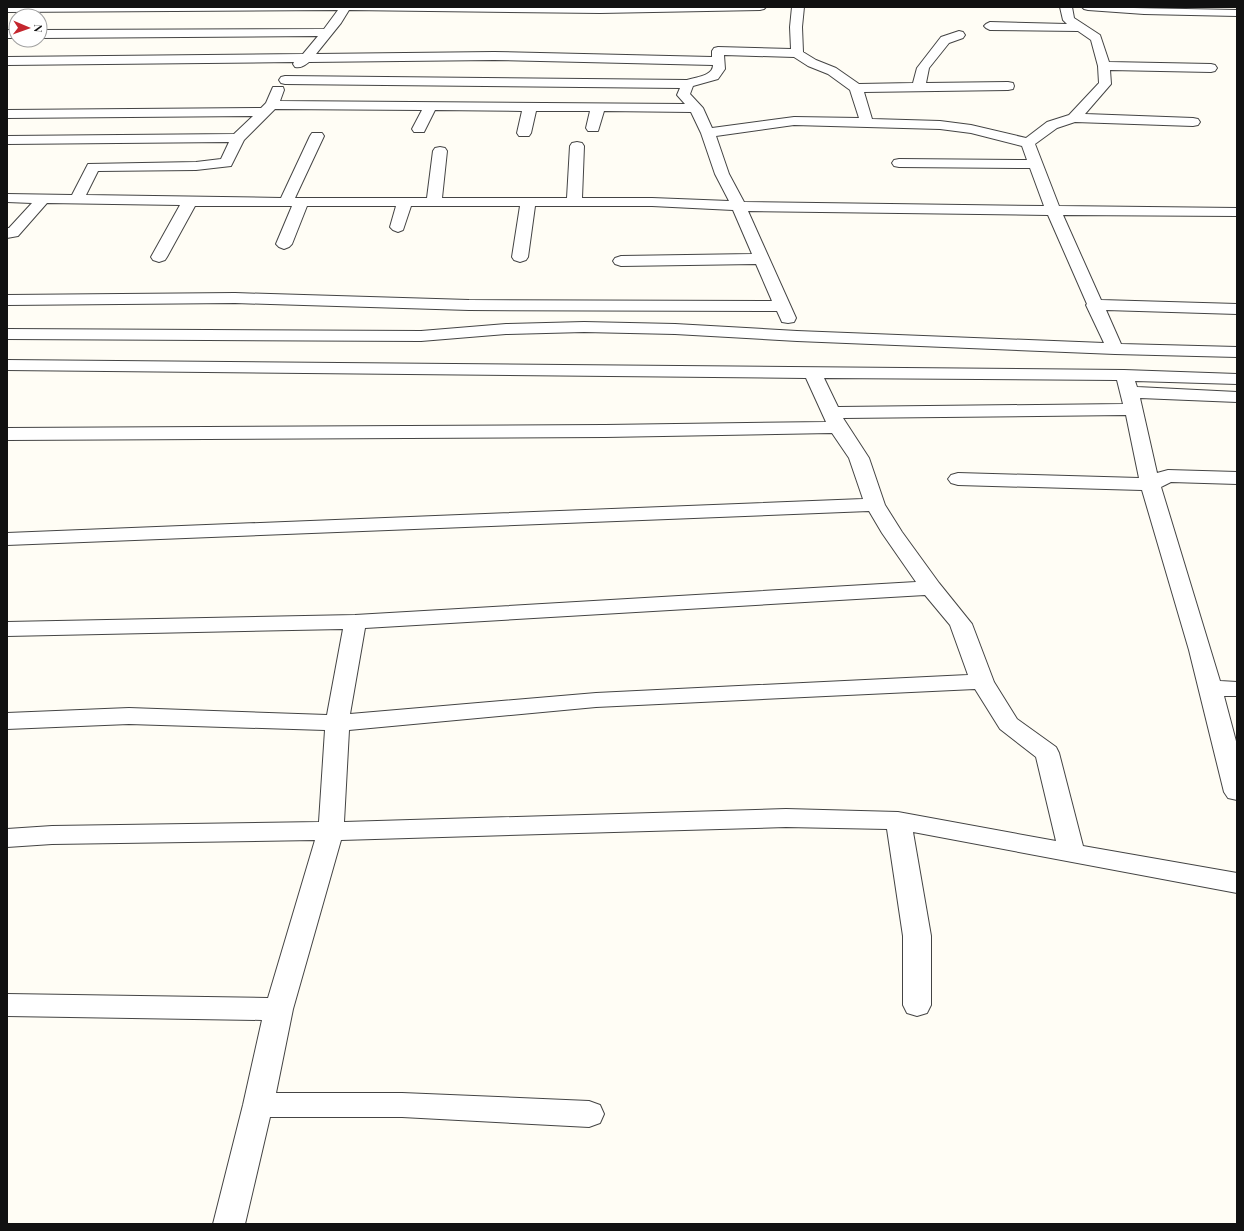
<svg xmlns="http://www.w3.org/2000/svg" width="1244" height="1231" font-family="'Playfair Display',serif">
<rect width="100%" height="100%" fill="#fffdf5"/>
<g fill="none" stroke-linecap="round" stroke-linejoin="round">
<g stroke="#444" stroke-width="2">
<g id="minor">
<path d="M7,7H766L764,9L760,10L600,13L349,10L341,23L316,54L494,52L712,57V51L714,48L718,47L791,49L790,27L792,7H804L802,27L803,52L816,60L836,68L859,84L913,83L917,68L941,37L959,31L963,32L965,35L963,38L949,43L929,68L926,83L1008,82L1013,83L1014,86L1013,89L1008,90L864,92L872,119L940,121L971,125L1026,138L1047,122L1069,115L1099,83L1098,66L1091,40L1078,31L990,30L986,28L984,26L986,24L990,22L1067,24L1063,20L1060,7H1072L1074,18L1100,35L1109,62L1211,64L1215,65L1217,68L1215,71L1211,72L1110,70L1111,84L1085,114L1193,118L1198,119L1200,122L1198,125L1193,126L1075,122L1057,128L1035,144L1059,206L1237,208V216L1063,215L1101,300L1237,304V314L1106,310L1121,344L1237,347V357L1115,354L797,341L675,334L584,332L506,334L421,341L7,339V329L421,331L506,324L584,322L675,324L797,331L1104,343L1086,305L1087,304L1048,215L748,211L796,318L794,322L788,323L782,322L777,311L469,310L235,303L7,305V295L235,293L469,300L772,301L756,264L621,266L615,264L613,261L615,258L621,256L752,254L733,210L652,206H535L528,257L526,260L520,262L514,260L512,257L520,206H411L403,230L398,232L393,230L390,227L396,206H307L292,244L289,247L284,249L279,247L276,244L292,206H195L167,257L165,260L159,262L153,260L151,257L180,205L47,203L18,236L7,238V228H9L32,203L7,202V194L72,195L88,164L196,162L221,159L229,142L7,144V136L234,134L253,116L7,118V110L261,108L266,103L273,87H283L284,90L280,101L685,104L677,95L680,88L285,84L281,83L279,80L281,77L285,76L687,80C696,77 713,76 713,65L494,60L309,62C304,66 301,68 295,67L293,64L294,62L7,65V57L303,54L318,36L40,38V30L324,29L338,10L7,12ZM724,55L794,57L808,66L828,74L850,90L859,118L794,117L712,128L703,108L690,94L693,86L718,79L725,69ZM275,109L422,110L412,129L414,132H424L435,110L522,111L517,133L519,136H529L531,133L536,111H590L586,128L588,131H598L604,111L691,112L701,133L715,174L729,201L652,198H582L584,146L582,143L577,142L572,143L570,146L567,198H442L447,151L445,148L440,147L435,148L433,151L427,198H295L324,136L322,133H312L310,136L281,198L86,195L98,171L196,170L231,166L244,140ZM794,125L940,129L971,133L1022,146L1027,160L899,159L894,160L892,163L894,166L899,167L1030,168L1044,206L744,202L729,174L716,136Z"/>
<polygon points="1082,7 1237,10 1237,16 1144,14 1088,10 1084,9"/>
<rect x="7" y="30" width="9" height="8"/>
<path d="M7,360L1124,370L1237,374V384L1135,381L1137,387L1237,392V402L1140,398L1157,473L1168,470L1237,472V484L1171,482L1161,487L1220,681L1237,682V696H1224L1237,745V800L1228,798L1224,792L1189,650L1142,490L958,485L951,483L948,479L951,475L958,473L1139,478L1126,415L843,418L869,458L885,505L902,532L939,583L972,624L994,682L1017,719L1056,747L1059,753L1083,846L1237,873V893L913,832L931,936V1005L927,1013L917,1016L907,1013L903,1005V936L887,829L786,827L341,840L293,1009L276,1093H402L589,1101L600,1105L604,1114L600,1123L589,1127L402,1117H270L245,1224H213L243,1105L262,1020L7,1016V994L268,998L315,840L52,844L7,847V829L52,826L319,822L325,730L129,724L7,729V713L129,708L327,715L343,629L7,636V622L355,615L916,582L882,533L869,511L7,545V533L863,499L849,458L832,433L605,437L7,440V428L605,425L826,422L806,378L7,370ZM824,378L1117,380L1123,404L838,407ZM925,595L950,625L968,675L596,693L350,714L365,628ZM975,689L1000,729L1036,757L1056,841L898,812L786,809L344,822L349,730L596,707Z"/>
</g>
</g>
<use href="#minor" fill="#fff" fill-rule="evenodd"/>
</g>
<rect width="1244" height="1231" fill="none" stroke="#111111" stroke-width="16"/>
<g transform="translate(28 28) rotate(92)"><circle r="19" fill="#ffffff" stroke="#a0a0a0"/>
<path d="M0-3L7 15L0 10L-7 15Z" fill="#c4262e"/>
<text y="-6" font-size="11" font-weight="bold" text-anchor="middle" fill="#111111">N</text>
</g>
</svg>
